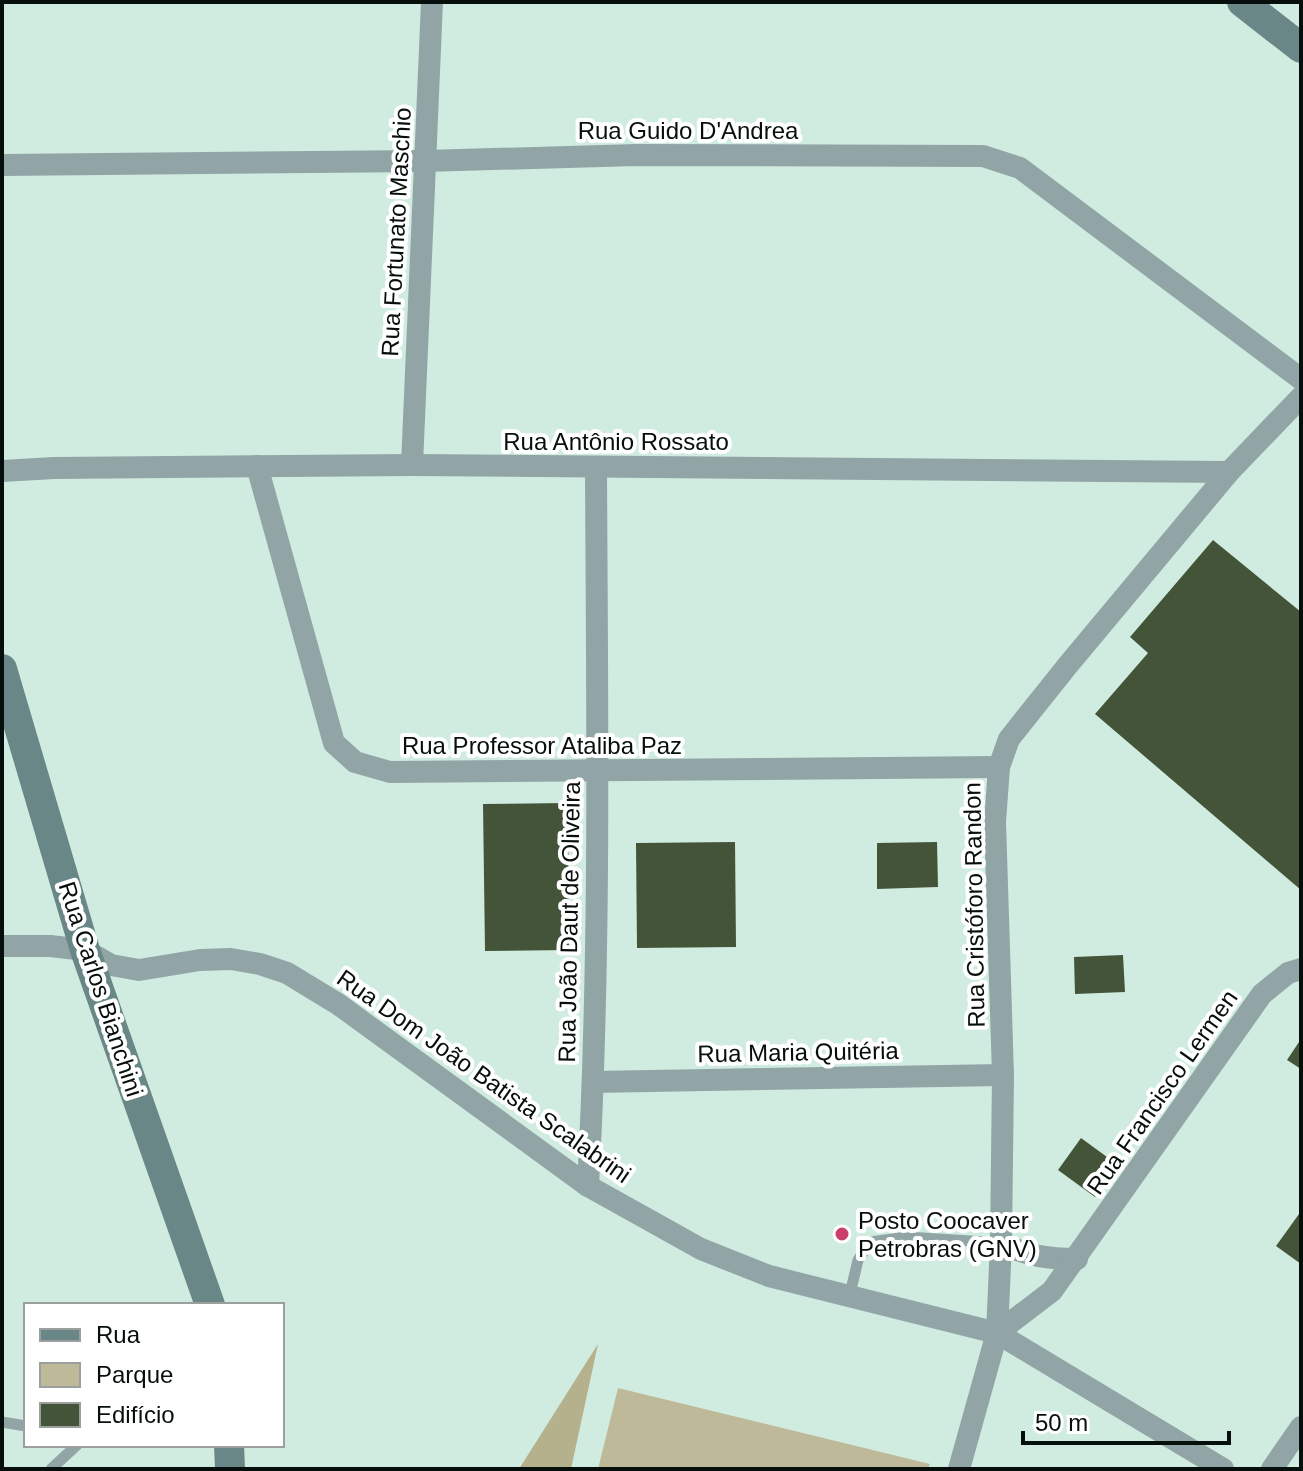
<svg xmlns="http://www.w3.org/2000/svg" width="1303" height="1471" font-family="Helvetica,sans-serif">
<rect width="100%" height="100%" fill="#d0ece0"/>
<polygon fill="#beba99" points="618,1388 930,1464 928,1469 598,1469"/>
<polygon fill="#b5b18d" points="598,1344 571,1469 519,1469"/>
<g fill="#435439">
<polygon points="1213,540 1301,612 1301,890 1095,714 1148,653 1130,637"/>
<polygon points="568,803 569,950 485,951 483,804"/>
<polygon points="735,842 736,947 637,948 636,843"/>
<polygon points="937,842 938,887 877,889 877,843"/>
<polygon points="1123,955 1125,992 1075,994 1074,957"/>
<polygon points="1301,1039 1301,1069 1287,1060"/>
<polygon points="1081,1138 1118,1165 1095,1197 1058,1170"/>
<polygon points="1299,1214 1301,1216 1301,1264 1276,1246"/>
</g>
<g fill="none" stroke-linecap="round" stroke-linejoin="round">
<g stroke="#92a5a6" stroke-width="11">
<polyline points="850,1294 858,1260 870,1242 907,1237 1001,1243"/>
<polyline points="2,1422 26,1426"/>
<polyline points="51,1469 77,1445"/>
</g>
<g stroke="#92a5a6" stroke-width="22">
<polyline points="2,165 425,161 637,155 983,156 1020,168 1301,379"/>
<polyline points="412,465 432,2"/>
<polyline points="257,466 334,743 355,762 390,772 999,767"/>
<polyline points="2,471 54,468 412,465 1229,472"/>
<polyline points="2,946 50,946 85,950 111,965 139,970 200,960 231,959 260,964 287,973 338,1004 588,1186 701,1249 769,1276 997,1333 1223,1469"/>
<polyline points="593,1082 1003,1075"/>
<path d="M588,1186C601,946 597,706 596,467"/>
<path d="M1001,1243C1027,1256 1049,1259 1077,1259"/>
<polyline points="997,1333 1052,1291 1262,994 1288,973 1301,969"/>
<polyline points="959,1469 997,1333 1001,1243 1003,1075 995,822 999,767 1009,739 1068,665 1229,472 1301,397"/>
<polyline points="1272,1469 1301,1427"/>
</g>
<g stroke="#698787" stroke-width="30">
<polyline points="1242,2 1301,48"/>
<polyline points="2,669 85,950 210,1305"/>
<polyline points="229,1445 230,1469"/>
</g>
</g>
<circle fill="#cc3e6a" stroke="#fff" stroke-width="3" cx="842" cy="1234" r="8"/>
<g text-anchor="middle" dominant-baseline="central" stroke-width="8" stroke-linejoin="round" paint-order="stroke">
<g font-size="24" fill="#060f0b" stroke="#fff">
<text x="688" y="130">Rua Guido D'Andrea</text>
<text transform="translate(396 232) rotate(-87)">Rua Fortunato Maschio</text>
<text x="616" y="441">Rua Antônio Rossato</text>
<text x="542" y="745">Rua Professor Ataliba Paz</text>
<text transform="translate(974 905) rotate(-91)">Rua Cristóforo Randon</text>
<text transform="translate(569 922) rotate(-89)">Rua João Daut de Oliveira</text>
<text transform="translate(101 989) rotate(72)">Rua Carlos Bianchini</text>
<text transform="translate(798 1052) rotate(-1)">Rua Maria Quitéria</text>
<text transform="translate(484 1076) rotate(35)">Rua Dom João Batista Scalabrini</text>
<text transform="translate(1162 1092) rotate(-55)">Rua Francisco Lermen</text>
</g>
<g font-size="24" fill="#060f0b" stroke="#fff" text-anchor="start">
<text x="858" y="1220">Posto Coocaver<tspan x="858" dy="28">Petrobras (GNV)</tspan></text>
</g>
</g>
<rect width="1303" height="1471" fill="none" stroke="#060f0b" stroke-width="8"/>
<rect x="24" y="1303" width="260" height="144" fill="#ffffff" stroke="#9b9f9d" stroke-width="2"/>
<rect x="40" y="1329" width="40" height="12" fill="#698787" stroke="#9b9f9d" stroke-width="2"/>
<text x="96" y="1343" font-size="24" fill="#060f0b">Rua</text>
<rect x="40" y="1363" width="40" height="24" fill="#beba99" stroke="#9b9f9d" stroke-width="2"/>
<text x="96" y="1383" font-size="24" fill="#060f0b">Parque</text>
<rect x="40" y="1403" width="40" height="24" fill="#435439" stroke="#9b9f9d" stroke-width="2"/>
<text x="96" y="1423" font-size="24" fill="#060f0b">Edifício</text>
<path d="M1023 1431v12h206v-12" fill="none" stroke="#060f0b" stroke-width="4"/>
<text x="1035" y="1431" font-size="24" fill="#060f0b" stroke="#ffffff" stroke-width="6" paint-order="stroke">50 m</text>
</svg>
